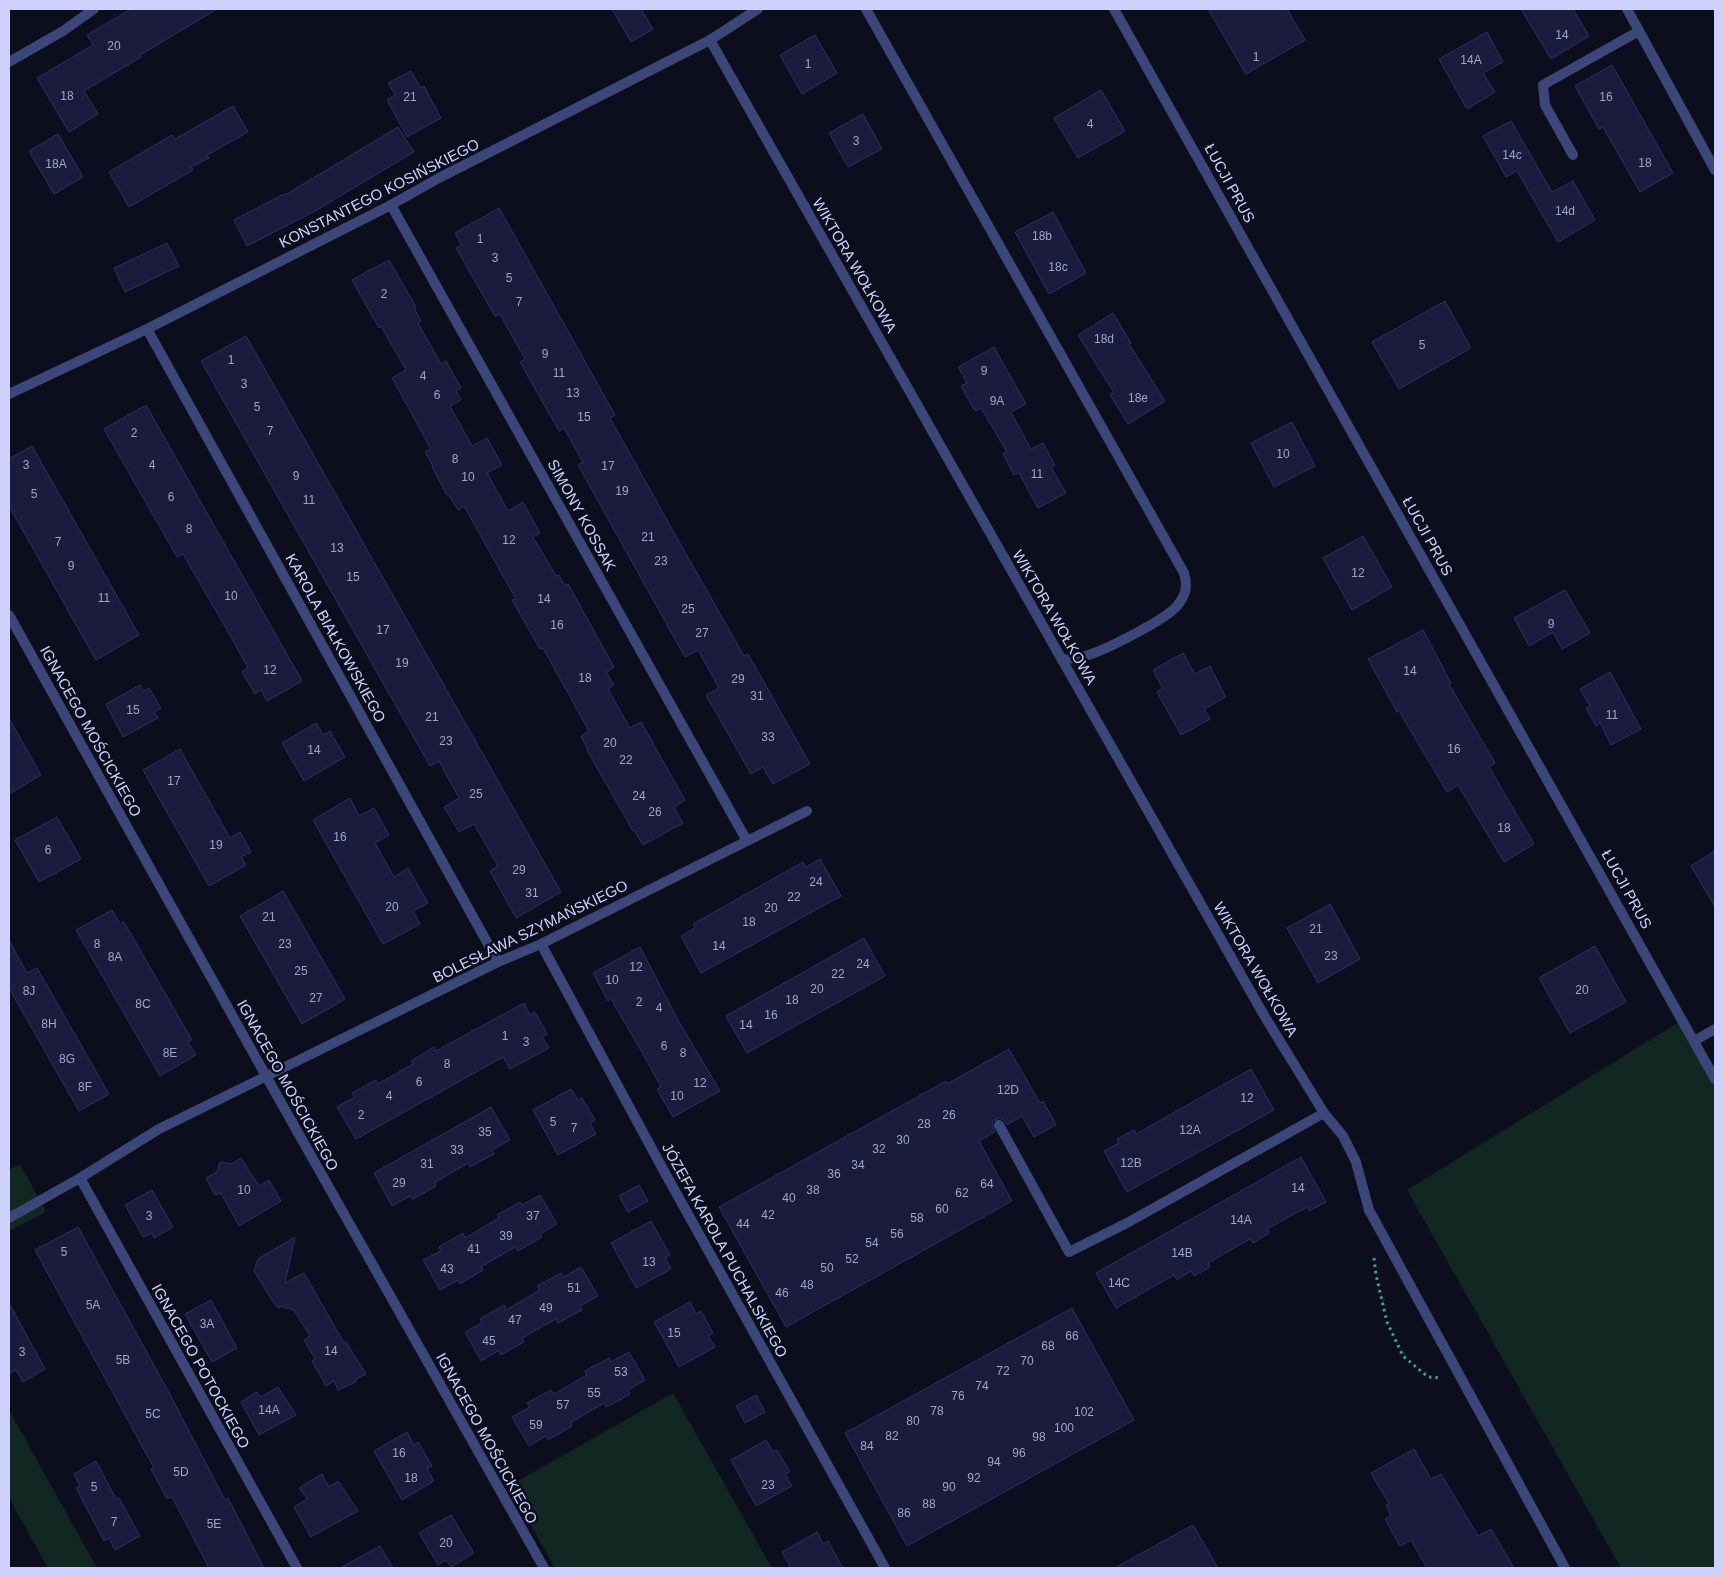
<svg xmlns="http://www.w3.org/2000/svg" width="1724" height="1577" font-family="Arial,sans-serif">
<rect width="100%" height="100%" fill="#0d0e1d"/>
<g fill="#112721">
<polygon points="1682,1020 1715,1079 1715,1568 1621,1568 1407,1190"/>
<polygon points="20,1164 46,1212 9,1231 9,1170"/>
<polygon points="673,1393 772,1568 555,1568 509,1486"/>
<polygon points="9,1410 97,1568 48,1568 9,1498"/>
</g>
<g fill="#1a1b3d" stroke="#2e2f67">
<polygon points="131,9 217,9 140,55 141,57 84,91 98,114 69,132 37,78 93,45 87,35"/>
<polygon points="612,9 641,9 653,29 631,42"/>
<polygon points="1208,9 1287,9 1305,40 1246,74"/>
<polygon points="1521,9 1573,9 1589,36 1551,59"/>
<polygon points="1487,32 1503,62 1483,73 1495,92 1467,109 1439,59"/>
<polygon points="815,35 837,73 802,94 780,55"/>
<polygon points="1612,65 1673,173 1640,192 1603,127 1599,129 1575,86"/>
<polygon points="411,71 421,88 424,86 441,118 407,137 387,100 395,95 388,83"/>
<polygon points="1101,90 1125,131 1078,158 1054,118"/>
<polygon points="233,106 248,132 207,155 209,158 191,167 193,170 129,207 109,172 172,135 175,139"/>
<polygon points="863,114 882,149 848,167 829,133"/>
<polygon points="1511,121 1552,192 1573,181 1595,220 1558,242 1517,171 1506,177 1483,136"/>
<polygon points="398,127 414,152 315,211 247,246 234,220 284,194 285,195"/>
<polygon points="58,134 83,177 54,194 29,151"/>
<polygon points="499,208 615,415 610,418 677,538 744,656 748,654 810,764 773,784 763,767 751,774 706,695 719,688 698,650 685,657 578,465 583,462 564,428 559,431 520,362 525,359 506,325 500,314 495,316 456,248 461,245 455,233"/>
<polygon points="1053,212 1086,273 1049,294 1015,232"/>
<polygon points="167,243 179,266 125,292 114,268"/>
<polygon points="389,260 416,307 414,308 421,321 418,323 441,364 446,361 461,388 456,391 461,400 450,406 472,446 487,438 502,465 487,473 508,511 523,502 540,533 533,537 556,576 559,575 565,586 568,584 614,667 606,672 614,685 608,689 630,728 641,722 685,800 674,807 683,823 643,845 634,830 633,831 587,750 588,750 581,736 589,731 543,648 540,649 512,600 516,599 464,506 458,510 448,494 447,495 432,467 433,466 425,452 431,449 392,378 406,370 381,326 379,328 352,280"/>
<polygon points="1445,301 1471,348 1399,389 1372,342"/>
<polygon points="1113,313 1131,343 1129,344 1165,401 1128,424 1110,395 1114,393 1078,335"/>
<polygon points="246,336 561,892 516,918 490,871 498,866 474,824 459,832 444,807 459,798 439,761 430,766 201,361"/>
<polygon points="994,347 1026,404 1011,412 1031,449 1043,443 1055,465 1051,467 1066,493 1038,508 1019,473 1014,475 1003,454 1007,452 981,408 975,411 961,386 967,383 958,367"/>
<polygon points="146,405 302,681 267,701 261,690 255,694 242,672 248,668 227,630 183,554 177,557 104,429"/>
<polygon points="1292,422 1315,466 1274,487 1251,443"/>
<polygon points="32,446 139,635 96,660 9,506 9,459"/>
<polygon points="1363,536 1392,587 1352,610 1323,558"/>
<polygon points="1565,590 1590,633 1562,649 1553,632 1529,646 1514,618"/>
<polygon points="1423,630 1451,683 1449,684 1495,763 1489,767 1534,844 1504,862 1458,785 1447,792 1399,711 1397,712 1368,659"/>
<polygon points="1183,653 1195,674 1210,666 1226,697 1204,709 1210,719 1181,735 1157,692 1163,689 1153,670"/>
<polygon points="1610,672 1641,729 1611,745 1600,723 1596,726 1586,708 1590,706 1580,689"/>
<polygon points="140,685 143,691 149,688 161,708 154,712 158,718 123,737 106,704"/>
<polygon points="9,718 41,775 9,794"/>
<polygon points="316,723 323,735 330,731 345,757 304,781 282,743"/>
<polygon points="180,749 230,838 240,832 251,852 241,857 246,865 209,886 143,770"/>
<polygon points="350,798 359,816 374,808 389,835 375,843 394,877 408,868 428,903 413,911 420,924 383,944 313,820"/>
<polygon points="57,817 81,859 39,882 15,840"/>
<polygon points="1715,851 1715,907 1691,866"/>
<polygon points="820,859 841,896 701,973 681,936 695,928 693,924 803,862 806,867"/>
<polygon points="283,891 345,999 302,1024 240,916"/>
<polygon points="1330,904 1360,959 1318,983 1287,928"/>
<polygon points="112,910 120,924 124,922 192,1040 188,1042 196,1055 160,1076 76,930"/>
<polygon points="864,938 885,976 747,1053 726,1016"/>
<polygon points="9,940 27,973 37,968 109,1094 79,1111 9,988"/>
<polygon points="1595,946 1626,1002 1570,1033 1539,978"/>
<polygon points="640,947 678,1020 720,1091 673,1117 657,1089 661,1087 643,1054 611,999 608,1001 593,973"/>
<polygon points="524,1003 530,1015 535,1012 547,1034 542,1037 549,1048 510,1069 503,1057 356,1139 337,1107 355,1097 352,1093 376,1080 378,1084 413,1064 411,1061 434,1047 436,1051"/>
<polygon points="1009,1049 1040,1103 1043,1101 1056,1125 1034,1137 1022,1116 1007,1125 1003,1119 999,1118 993,1121 992,1124 995,1132 979,1141 1012,1201 786,1327 719,1207 946,1081 947,1084"/>
<polygon points="1251,1069 1274,1110 1127,1192 1104,1151 1119,1143 1117,1139 1134,1130 1136,1134"/>
<polygon points="571,1089 578,1100 582,1098 595,1120 590,1123 596,1134 558,1155 533,1110"/>
<polygon points="491,1107 510,1140 492,1150 494,1154 470,1167 468,1163 434,1183 436,1186 413,1199 410,1196 392,1206 374,1173"/>
<polygon points="1301,1157 1326,1202 1309,1211 1307,1207 1267,1229 1269,1233 1253,1243 1250,1239 1208,1263 1210,1267 1194,1276 1191,1271 1177,1280 1174,1275 1116,1308 1096,1273"/>
<polygon points="241,1158 259,1186 269,1180 281,1201 239,1226 221,1193 215,1195 206,1178 217,1172 220,1162 231,1164"/>
<polygon points="639,1185 648,1201 628,1212 619,1196"/>
<polygon points="152,1190 173,1227 154,1238 152,1233 143,1237 125,1205"/>
<polygon points="540,1195 557,1224 540,1234 542,1237 518,1251 515,1247 481,1267 483,1270 460,1284 458,1280 440,1290 423,1260 441,1251 439,1247 463,1233 465,1238 499,1218 497,1215 520,1202 522,1205"/>
<polygon points="651,1221 670,1255 665,1257 671,1269 636,1288 611,1243"/>
<polygon points="78,1227 167,1389 225,1500 228,1498 264,1568 209,1568 172,1497 167,1499 151,1469 154,1468 35,1250"/>
<polygon points="295,1237 285,1283 304,1273 344,1343 346,1342 366,1374 355,1380 356,1382 338,1390 334,1381 326,1386 312,1361 315,1359 304,1340 310,1336 294,1310 279,1306 279,1308 275,1305 254,1271 258,1259"/>
<polygon points="581,1267 598,1296 580,1306 582,1310 558,1323 556,1319 522,1338 524,1342 501,1355 498,1351 481,1361 465,1332 482,1323 480,1319 504,1305 506,1310 540,1290 537,1286 561,1273 564,1277"/>
<polygon points="211,1300 237,1348 212,1362 185,1314"/>
<polygon points="690,1302 696,1314 701,1311 713,1333 708,1336 715,1347 679,1367 654,1322"/>
<polygon points="9,1303 45,1369 23,1382 16,1370 9,1374"/>
<polygon points="1072,1308 1134,1420 907,1546 845,1433"/>
<polygon points="629,1352 645,1380 628,1390 630,1394 618,1401 606,1407 604,1403 570,1423 572,1426 548,1440 546,1436 529,1446 512,1417 530,1407 527,1403 540,1396 551,1390 554,1394 587,1375 585,1371 598,1364 609,1358 611,1362"/>
<polygon points="278,1387 296,1415 259,1435 241,1402 257,1392 261,1397"/>
<polygon points="756,1395 765,1412 745,1423 736,1406"/>
<polygon points="407,1432 414,1445 418,1442 432,1466 427,1468 434,1481 402,1500 374,1451"/>
<polygon points="766,1440 773,1452 777,1450 790,1472 785,1474 792,1486 756,1506 731,1460"/>
<polygon points="1414,1449 1431,1479 1441,1474 1478,1536 1491,1529 1514,1568 1427,1568 1411,1540 1400,1546 1385,1519 1391,1515 1386,1505 1389,1504 1371,1473"/>
<polygon points="96,1461 116,1499 119,1498 140,1536 115,1550 109,1538 104,1541 76,1488 80,1486 74,1474"/>
<polygon points="322,1474 329,1487 338,1481 358,1511 311,1537 294,1507 307,1499 299,1488"/>
<polygon points="451,1515 474,1553 451,1567 446,1560 438,1565 419,1533"/>
<polygon points="1193,1525 1218,1568 1115,1568 1169,1538"/>
<polygon points="817,1532 823,1544 828,1541 843,1568 791,1568 782,1552"/>
<polygon points="380,1546 393,1568 340,1568"/>
</g>
<g fill="none" stroke-linecap="round" stroke-linejoin="round">
<polyline stroke="#35a889" stroke-width="3" stroke-dasharray="2.5 4" stroke-linecap="butt" points="1374,1258 1376,1275 1387,1322 1403,1356 1428,1377 1441,1378"/>
<g stroke="#3b4679" stroke-width="10">
<path d="M866,9L1184,573C1188,586 1186,595 1177,606C1165,620 1104,651 1085,656C1077,658 1069,659 1062,660"/>
<polyline points="1573,155 1545,105 1543,85 1639,31"/>
<polyline points="1694,1041 1715,1029"/>
<polyline points="999,1125 1069,1252 1127,1223 1324,1113"/>
<polyline points="1369,1210 1565,1568"/>
</g>
<g stroke="#3b4679" stroke-width="10">
<polyline points="1114,9 1715,1079"/>
<polyline points="1627,9 1715,170"/>
<polyline points="710,40 1265,1017 1324,1113 1343,1136 1356,1162 1369,1210"/>
<polyline points="9,62 63,31 94,9"/>
<polyline points="391,205 747,841"/>
<polyline points="147,329 498,962"/>
<polyline points="9,394 147,329 391,205 437,179 710,40 758,9"/>
<polyline points="9,615 266,1076 544,1568"/>
<polyline points="541,944 665,1173 885,1568"/>
<polyline points="80,1178 297,1568"/>
<polyline points="9,1218 80,1178 159,1129 498,962 541,944 807,811"/>
</g>
</g>
<g text-anchor="middle" dominant-baseline="central" stroke-width="5" stroke-linejoin="round" paint-order="stroke">
<g font-size="12" fill="#a0a4cc">
<text x="1562" y="35">14</text>
<text x="114" y="46">20</text>
<text x="1256" y="57">1</text>
<text x="1471" y="60">14A</text>
<text x="808" y="64">1</text>
<text x="67" y="96">18</text>
<text x="410" y="97">21</text>
<text x="1606" y="97">16</text>
<text x="1090" y="124">4</text>
<text x="856" y="141">3</text>
<text x="1512" y="155">14c</text>
<text x="1645" y="163">18</text>
<text x="56" y="164">18A</text>
<text x="1565" y="211">14d</text>
<text x="1042" y="236">18b</text>
<text x="480" y="239">1</text>
<text x="495" y="258">3</text>
<text x="1058" y="267">18c</text>
<text x="509" y="278">5</text>
<text x="384" y="294">2</text>
<text x="519" y="302">7</text>
<text x="1104" y="339">18d</text>
<text x="1422" y="345">5</text>
<text x="545" y="354">9</text>
<text x="231" y="360">1</text>
<text x="984" y="371">9</text>
<text x="559" y="373">11</text>
<text x="423" y="376">4</text>
<text x="244" y="384">3</text>
<text x="573" y="393">13</text>
<text x="437" y="395">6</text>
<text x="1138" y="398">18e</text>
<text x="997" y="401">9A</text>
<text x="257" y="407">5</text>
<text x="584" y="417">15</text>
<text x="270" y="431">7</text>
<text x="134" y="433">2</text>
<text x="1283" y="454">10</text>
<text x="455" y="459">8</text>
<text x="26" y="465">3</text>
<text x="152" y="465">4</text>
<text x="608" y="466">17</text>
<text x="1037" y="474">11</text>
<text x="296" y="476">9</text>
<text x="468" y="477">10</text>
<text x="622" y="491">19</text>
<text x="34" y="494">5</text>
<text x="171" y="497">6</text>
<text x="309" y="500">11</text>
<text x="189" y="529">8</text>
<text x="648" y="537">21</text>
<text x="509" y="540">12</text>
<text x="58" y="542">7</text>
<text x="337" y="548">13</text>
<text x="661" y="561">23</text>
<text x="71" y="566">9</text>
<text x="1358" y="573">12</text>
<text x="353" y="577">15</text>
<text x="231" y="596">10</text>
<text x="104" y="598">11</text>
<text x="544" y="599">14</text>
<text x="688" y="609">25</text>
<text x="1551" y="624">9</text>
<text x="557" y="625">16</text>
<text x="383" y="630">17</text>
<text x="702" y="633">27</text>
<text x="402" y="663">19</text>
<text x="270" y="670">12</text>
<text x="1410" y="671">14</text>
<text x="585" y="678">18</text>
<text x="738" y="679">29</text>
<text x="757" y="696">31</text>
<text x="133" y="710">15</text>
<text x="1612" y="715">11</text>
<text x="432" y="717">21</text>
<text x="768" y="737">33</text>
<text x="446" y="741">23</text>
<text x="610" y="743">20</text>
<text x="1454" y="749">16</text>
<text x="314" y="750">14</text>
<text x="626" y="760">22</text>
<text x="174" y="781">17</text>
<text x="476" y="794">25</text>
<text x="639" y="796">24</text>
<text x="655" y="812">26</text>
<text x="1504" y="828">18</text>
<text x="340" y="837">16</text>
<text x="216" y="845">19</text>
<text x="48" y="850">6</text>
<text x="519" y="870">29</text>
<text x="816" y="882">24</text>
<text x="532" y="893">31</text>
<text x="794" y="897">22</text>
<text x="392" y="907">20</text>
<text x="771" y="908">20</text>
<text x="269" y="917">21</text>
<text x="749" y="922">18</text>
<text x="1316" y="929">21</text>
<text x="97" y="944">8</text>
<text x="285" y="944">23</text>
<text x="719" y="946">14</text>
<text x="1331" y="956">23</text>
<text x="115" y="957">8A</text>
<text x="863" y="964">24</text>
<text x="636" y="967">12</text>
<text x="301" y="971">25</text>
<text x="838" y="974">22</text>
<text x="612" y="980">10</text>
<text x="817" y="989">20</text>
<text x="1582" y="990">20</text>
<text x="29" y="991">8J</text>
<text x="316" y="998">27</text>
<text x="792" y="1000">18</text>
<text x="639" y="1002">2</text>
<text x="143" y="1004">8C</text>
<text x="659" y="1008">4</text>
<text x="771" y="1015">16</text>
<text x="49" y="1024">8H</text>
<text x="746" y="1025">14</text>
<text x="505" y="1036">1</text>
<text x="526" y="1042">3</text>
<text x="664" y="1046">6</text>
<text x="170" y="1053">8E</text>
<text x="683" y="1053">8</text>
<text x="67" y="1059">8G</text>
<text x="447" y="1064">8</text>
<text x="419" y="1082">6</text>
<text x="700" y="1083">12</text>
<text x="85" y="1087">8F</text>
<text x="1008" y="1090">12D</text>
<text x="389" y="1096">4</text>
<text x="677" y="1096">10</text>
<text x="1247" y="1098">12</text>
<text x="361" y="1115">2</text>
<text x="949" y="1115">26</text>
<text x="553" y="1122">5</text>
<text x="924" y="1124">28</text>
<text x="574" y="1128">7</text>
<text x="1190" y="1130">12A</text>
<text x="485" y="1132">35</text>
<text x="903" y="1140">30</text>
<text x="879" y="1149">32</text>
<text x="457" y="1150">33</text>
<text x="1131" y="1163">12B</text>
<text x="427" y="1164">31</text>
<text x="858" y="1165">34</text>
<text x="834" y="1174">36</text>
<text x="399" y="1183">29</text>
<text x="987" y="1184">64</text>
<text x="1298" y="1188">14</text>
<text x="244" y="1190">10</text>
<text x="813" y="1190">38</text>
<text x="962" y="1193">62</text>
<text x="789" y="1198">40</text>
<text x="942" y="1209">60</text>
<text x="768" y="1215">42</text>
<text x="149" y="1216">3</text>
<text x="533" y="1216">37</text>
<text x="917" y="1218">58</text>
<text x="1241" y="1220">14A</text>
<text x="743" y="1224">44</text>
<text x="897" y="1234">56</text>
<text x="506" y="1236">39</text>
<text x="872" y="1243">54</text>
<text x="474" y="1249">41</text>
<text x="64" y="1252">5</text>
<text x="1182" y="1253">14B</text>
<text x="852" y="1259">52</text>
<text x="649" y="1262">13</text>
<text x="827" y="1268">50</text>
<text x="447" y="1269">43</text>
<text x="1119" y="1283">14C</text>
<text x="807" y="1285">48</text>
<text x="574" y="1288">51</text>
<text x="782" y="1293">46</text>
<text x="93" y="1305">5A</text>
<text x="546" y="1308">49</text>
<text x="515" y="1320">47</text>
<text x="207" y="1324">3A</text>
<text x="674" y="1333">15</text>
<text x="1072" y="1336">66</text>
<text x="489" y="1341">45</text>
<text x="1048" y="1346">68</text>
<text x="331" y="1351">14</text>
<text x="22" y="1352">3</text>
<text x="123" y="1360">5B</text>
<text x="1027" y="1361">70</text>
<text x="1003" y="1371">72</text>
<text x="621" y="1372">53</text>
<text x="982" y="1386">74</text>
<text x="594" y="1393">55</text>
<text x="958" y="1396">76</text>
<text x="563" y="1405">57</text>
<text x="269" y="1410">14A</text>
<text x="937" y="1411">78</text>
<text x="1084" y="1412">102</text>
<text x="153" y="1414">5C</text>
<text x="913" y="1421">80</text>
<text x="536" y="1425">59</text>
<text x="1064" y="1428">100</text>
<text x="892" y="1436">82</text>
<text x="1039" y="1437">98</text>
<text x="867" y="1446">84</text>
<text x="399" y="1453">16</text>
<text x="1019" y="1453">96</text>
<text x="994" y="1462">94</text>
<text x="181" y="1472">5D</text>
<text x="411" y="1478">18</text>
<text x="974" y="1478">92</text>
<text x="768" y="1485">23</text>
<text x="94" y="1487">5</text>
<text x="949" y="1487">90</text>
<text x="929" y="1504">88</text>
<text x="904" y="1513">86</text>
<text x="114" y="1522">7</text>
<text x="214" y="1524">5E</text>
<text x="446" y="1543">20</text>
</g>
<g font-size="15" fill="#cdd1fc" stroke="#0d0e1d">
<text transform="translate(1230 183) rotate(61)">ŁUCJI PRUS</text>
<text transform="translate(379 193) rotate(-27)">KONSTANTEGO KOSIŃSKIEGO</text>
<text transform="translate(855 265) rotate(60)">WIKTORA WOŁKOWA</text>
<text transform="translate(582 515) rotate(61)">SIMONY KOSSAK</text>
<text transform="translate(1428 536) rotate(61)">ŁUCJI PRUS</text>
<text transform="translate(1055 617) rotate(60)">WIKTORA WOŁKOWA</text>
<text transform="translate(336 638) rotate(61)">KAROLA BIAŁKOWSKIEGO</text>
<text transform="translate(91 731) rotate(61)">IGNACEGO MOŚCICKIEGO</text>
<text transform="translate(1627 889) rotate(61)">ŁUCJI PRUS</text>
<text transform="translate(530 931) rotate(-26)">BOLESŁAWA SZYMAŃSKIEGO</text>
<text transform="translate(1256 969) rotate(60)">WIKTORA WOŁKOWA</text>
<text transform="translate(288 1085) rotate(61)">IGNACEGO MOŚCICKIEGO</text>
<text transform="translate(725 1250) rotate(61)">JÓZEFA KAROLA PUCHALSKIEGO</text>
<text transform="translate(201 1366) rotate(61)">IGNACEGO POTOCKIEGO</text>
<text transform="translate(487 1438) rotate(61)">IGNACEGO MOŚCICKIEGO</text>
</g>
</g>
<rect width="1724" height="1577" fill="none" stroke="#cdd1fc" stroke-width="20"/>
</svg>
